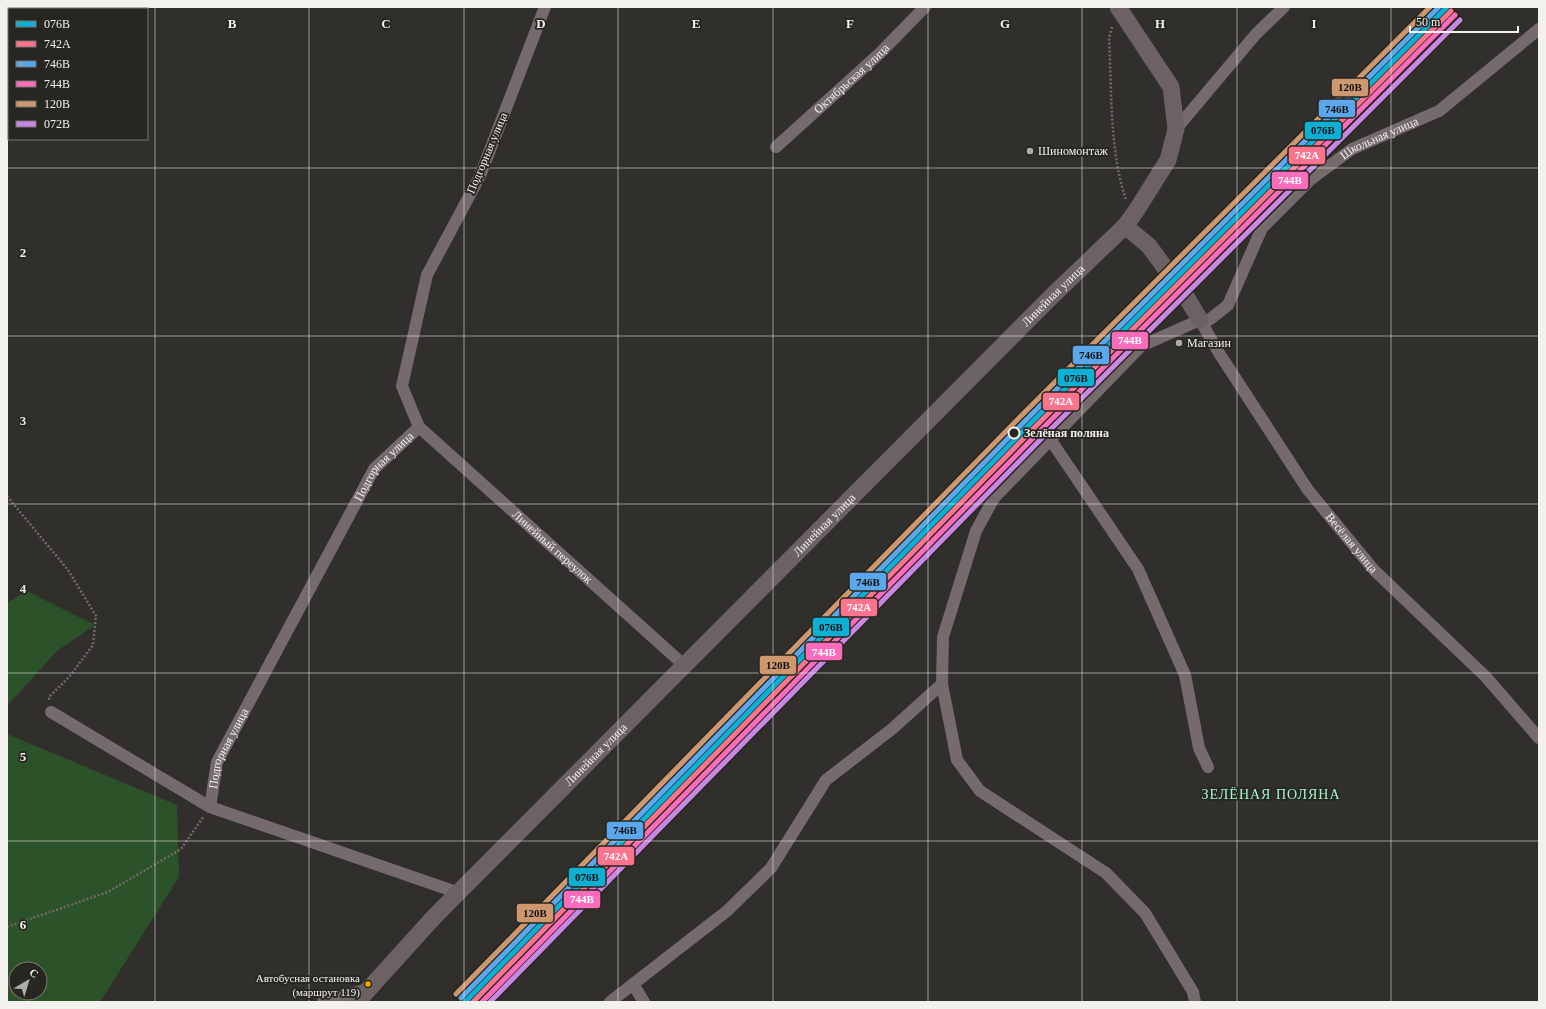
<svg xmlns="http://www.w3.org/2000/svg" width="1546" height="1009" font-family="Georgia,serif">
<rect width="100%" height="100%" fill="#302f2c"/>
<g fill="#2c5229" fill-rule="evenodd">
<polygon points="27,591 95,625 57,651 7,706 7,603"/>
<path d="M7,734L177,805L179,877L100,1002H7ZM16,969H40V993H16Z"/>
</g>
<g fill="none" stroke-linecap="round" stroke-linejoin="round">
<g stroke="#706a6a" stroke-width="2.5" stroke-dasharray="2 2" stroke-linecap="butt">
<polyline points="98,9 99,7"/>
<path d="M1112,27L1109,38C1112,92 1109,149 1126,200"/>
<polyline points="7,97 9,98"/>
<polyline points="7,496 68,570 96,616 93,645 69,677 49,697 49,701"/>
<polyline points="7,927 108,892 181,849 204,816"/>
</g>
<g stroke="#756a6c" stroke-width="12">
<path id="s1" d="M545,7L480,176L427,275L402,386L419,427L685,666"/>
<polyline points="1176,129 1256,34 1284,7"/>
<path id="s2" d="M776,147L879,54L925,7"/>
<path id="s3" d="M1200,320L1219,353L1308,490L1374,570L1486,677L1539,738"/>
<polyline points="1050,439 1138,569 1185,675 1199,748 1208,767"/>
<polyline points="51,712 210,807 459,893"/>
<path id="s4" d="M210,807L217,762L374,469L419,427"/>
<polyline points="633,984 644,1002"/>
<polyline points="323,1002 368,989"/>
<polyline points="610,1002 727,911 771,868 826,780 892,729 942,684"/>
<path id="s5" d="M1195,1002L1193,992L1145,913L1106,873L980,791L957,760L942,684L943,637L976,531L994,498L1141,346L1200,320H1209L1228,305L1262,228L1310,180L1352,149L1439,111L1539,29"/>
</g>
<g stroke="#6c6263" stroke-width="17">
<polyline points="1125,226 1149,246 1187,298 1200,320"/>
<path id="s6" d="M357,1002L434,917L1052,296L1125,226L1136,211L1168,160L1176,129L1171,87L1118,7"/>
</g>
<g stroke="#282620" stroke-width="8">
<polyline id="rail-1" points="465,1002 1029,425 1447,7"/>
</g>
<g stroke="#282620" stroke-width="8">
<polyline id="rail-2" points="473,1002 1033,429 1451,11"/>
</g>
<g stroke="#282620" stroke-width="8">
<polyline id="rail-3" points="461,998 1025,421 1439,7"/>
</g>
<g stroke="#282620" stroke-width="8">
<polyline id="rail-4" points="482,1002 1038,433 1455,15"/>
</g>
<g stroke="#282620" stroke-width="8">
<polyline id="rail-5" points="456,994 1020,417 1430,7"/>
</g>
<g stroke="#282620" stroke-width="8">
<polyline id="rail-6" points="490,1002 1042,438 1460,20"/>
</g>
<use href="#rail-1" stroke="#0dafd3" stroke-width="5"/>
<use href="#rail-2" stroke="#fc738d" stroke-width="5"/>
<use href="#rail-3" stroke="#5aa8eb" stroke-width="5"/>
<use href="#rail-4" stroke="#fb6dba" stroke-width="5"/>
<use href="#rail-5" stroke="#cd976f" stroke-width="5"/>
<use href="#rail-6" stroke="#c787e3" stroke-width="5"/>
</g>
<path fill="none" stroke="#f2f1ed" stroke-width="1" stroke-opacity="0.55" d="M155,7V1002M309,7V1002M464,7V1002M618,7V1002M773,7V1002M928,7V1002M1082,7V1002M1237,7V1002M1391,7V1002M7,168H1539M7,336H1539M7,504H1539M7,673H1539M7,841H1539"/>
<g fill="#aeada9" stroke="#282620" stroke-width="1.5">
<circle cx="1030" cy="151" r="4"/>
<circle cx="1179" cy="343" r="4"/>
</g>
<circle fill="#282620" stroke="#f2f1ed" stroke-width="2" cx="1014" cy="433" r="5.5"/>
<circle fill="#f7a600" stroke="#282620" stroke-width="1.5" cx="368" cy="984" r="3.5"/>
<g text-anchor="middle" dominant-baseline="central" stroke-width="3.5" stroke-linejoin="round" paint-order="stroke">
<g font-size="11" fill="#f2f1ed" stroke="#282620" text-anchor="end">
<text x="360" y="978">Автобусная остановка<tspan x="360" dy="14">(маршрут 119)</tspan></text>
</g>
<g font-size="12" fill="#f2f1ed" stroke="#282620">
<text stroke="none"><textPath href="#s2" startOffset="102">Октябрьская улица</textPath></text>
<text stroke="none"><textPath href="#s5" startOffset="1163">Школьная улица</textPath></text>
<text transform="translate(487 153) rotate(-67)">Подгорная улица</text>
<text stroke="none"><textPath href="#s6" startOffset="992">Линейная улица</textPath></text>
<text stroke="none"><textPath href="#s4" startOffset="386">Подгорная улица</textPath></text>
<text stroke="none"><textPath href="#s6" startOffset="668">Линейная улица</textPath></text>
<text stroke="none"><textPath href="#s3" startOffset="270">Весёлая улица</textPath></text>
<text stroke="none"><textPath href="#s1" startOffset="631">Линейный переулок</textPath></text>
<text stroke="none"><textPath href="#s4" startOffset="62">Подгорная улица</textPath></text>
<text stroke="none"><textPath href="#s6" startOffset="344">Линейная улица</textPath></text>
</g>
<g font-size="12" fill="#f2f1ed" stroke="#282620" text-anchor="start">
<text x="1038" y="151">Шиномонтаж</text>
<text x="1187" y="343">Магазин</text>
</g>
<g font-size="12" font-weight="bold" fill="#f2f1ed" stroke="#282620" text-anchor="start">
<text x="1024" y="433">Зелёная поляна</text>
</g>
<g font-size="14" letter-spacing="1" fill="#a0f7d1" stroke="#282620">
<text x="1271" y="794">ЗЕЛЁНАЯ ПОЛЯНА</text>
</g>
</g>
<g font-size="13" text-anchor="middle" font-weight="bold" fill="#f2f1ed" stroke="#282620" stroke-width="3.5" stroke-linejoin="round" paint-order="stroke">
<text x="232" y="28">B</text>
<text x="386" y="28">C</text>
<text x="541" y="28">D</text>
<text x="696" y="28">E</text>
<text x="850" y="28">F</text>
<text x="1005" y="28">G</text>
<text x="1160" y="28">H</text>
<text x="1314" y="28">I</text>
<text x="23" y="257">2</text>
<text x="23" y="425">3</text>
<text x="23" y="593">4</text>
<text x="23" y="761">5</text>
<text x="23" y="929">6</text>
</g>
<g stroke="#282620" stroke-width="1.5">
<rect x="1331" y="78" width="38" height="19" rx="4" fill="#cd976f"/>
<rect x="1318" y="99" width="38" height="19" rx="4" fill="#5aa8eb"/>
<rect x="1304" y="121" width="38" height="19" rx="4" fill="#0dafd3"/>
<rect x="1288" y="146" width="38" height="19" rx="4" fill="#fc738d"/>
<rect x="1271" y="171" width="38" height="19" rx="4" fill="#fb6dba"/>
<rect x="1111" y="331" width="38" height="19" rx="4" fill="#fb6dba"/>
<rect x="1072" y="345" width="38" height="20" rx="4" fill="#5aa8eb"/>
<rect x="1057" y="368" width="38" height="19" rx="4" fill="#0dafd3"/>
<rect x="1042" y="392" width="38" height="19" rx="4" fill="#fc738d"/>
<rect x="849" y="572" width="38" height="19" rx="4" fill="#5aa8eb"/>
<rect x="840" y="598" width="38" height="19" rx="4" fill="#fc738d"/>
<rect x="812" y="617" width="38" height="20" rx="4" fill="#0dafd3"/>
<rect x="805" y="642" width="38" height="19" rx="4" fill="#fb6dba"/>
<rect x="759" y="655" width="38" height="20" rx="4" fill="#cd976f"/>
<rect x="606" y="821" width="38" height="19" rx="4" fill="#5aa8eb"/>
<rect x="597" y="846" width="38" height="20" rx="4" fill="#fc738d"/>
<rect x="568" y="867" width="38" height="20" rx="4" fill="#0dafd3"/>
<rect x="563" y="890" width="38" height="19" rx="4" fill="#fb6dba"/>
<rect x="516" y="903" width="38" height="20" rx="4" fill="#cd976f"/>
</g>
<g font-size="11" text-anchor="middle" font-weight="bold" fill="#fff">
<text x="1307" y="159">742А</text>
<text x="1290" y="184">744В</text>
<text x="1130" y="344">744В</text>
<text x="1061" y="405">742А</text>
<text x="859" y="611">742А</text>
<text x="824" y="656">744В</text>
<text x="616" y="860">742А</text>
<text x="582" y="903">744В</text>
</g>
<g font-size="11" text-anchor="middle" font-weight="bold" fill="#111">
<text x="1350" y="91">120В</text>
<text x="1337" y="113">746В</text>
<text x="1323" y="134">076В</text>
<text x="1091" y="359">746В</text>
<text x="1076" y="382">076В</text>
<text x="868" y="586">746В</text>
<text x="831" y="631">076В</text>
<text x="778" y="669">120В</text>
<text x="625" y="834">746В</text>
<text x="587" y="881">076В</text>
<text x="535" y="917">120В</text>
</g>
<rect width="1546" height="1009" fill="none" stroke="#f2f1ed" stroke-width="16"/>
<rect x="8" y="8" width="140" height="132" fill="#282620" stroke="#797772"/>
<rect x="16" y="21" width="20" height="6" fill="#0dafd3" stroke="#797772"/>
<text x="44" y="28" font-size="12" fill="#f2f1ed">076В</text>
<rect x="16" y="41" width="20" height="6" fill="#fc738d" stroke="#797772"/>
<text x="44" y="48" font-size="12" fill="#f2f1ed">742А</text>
<rect x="16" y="61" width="20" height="6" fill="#5aa8eb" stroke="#797772"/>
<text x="44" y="68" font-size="12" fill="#f2f1ed">746В</text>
<rect x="16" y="81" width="20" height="6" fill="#fb6dba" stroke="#797772"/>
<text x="44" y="88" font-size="12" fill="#f2f1ed">744В</text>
<rect x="16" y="101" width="20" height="6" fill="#cd976f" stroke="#797772"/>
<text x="44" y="108" font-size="12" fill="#f2f1ed">120В</text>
<rect x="16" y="121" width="20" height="6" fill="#c787e3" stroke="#797772"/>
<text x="44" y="128" font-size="12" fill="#f2f1ed">072В</text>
<g transform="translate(28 981) rotate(38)"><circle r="19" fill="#282620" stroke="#797772"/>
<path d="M0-3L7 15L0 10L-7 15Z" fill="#aeada9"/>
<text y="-6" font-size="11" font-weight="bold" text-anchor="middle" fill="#f2f1ed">С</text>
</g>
<path d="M1410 26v6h108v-6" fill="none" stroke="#f2f1ed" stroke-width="2"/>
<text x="1416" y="26" font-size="12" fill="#f2f1ed" stroke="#282620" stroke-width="3" paint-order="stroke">50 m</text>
</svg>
